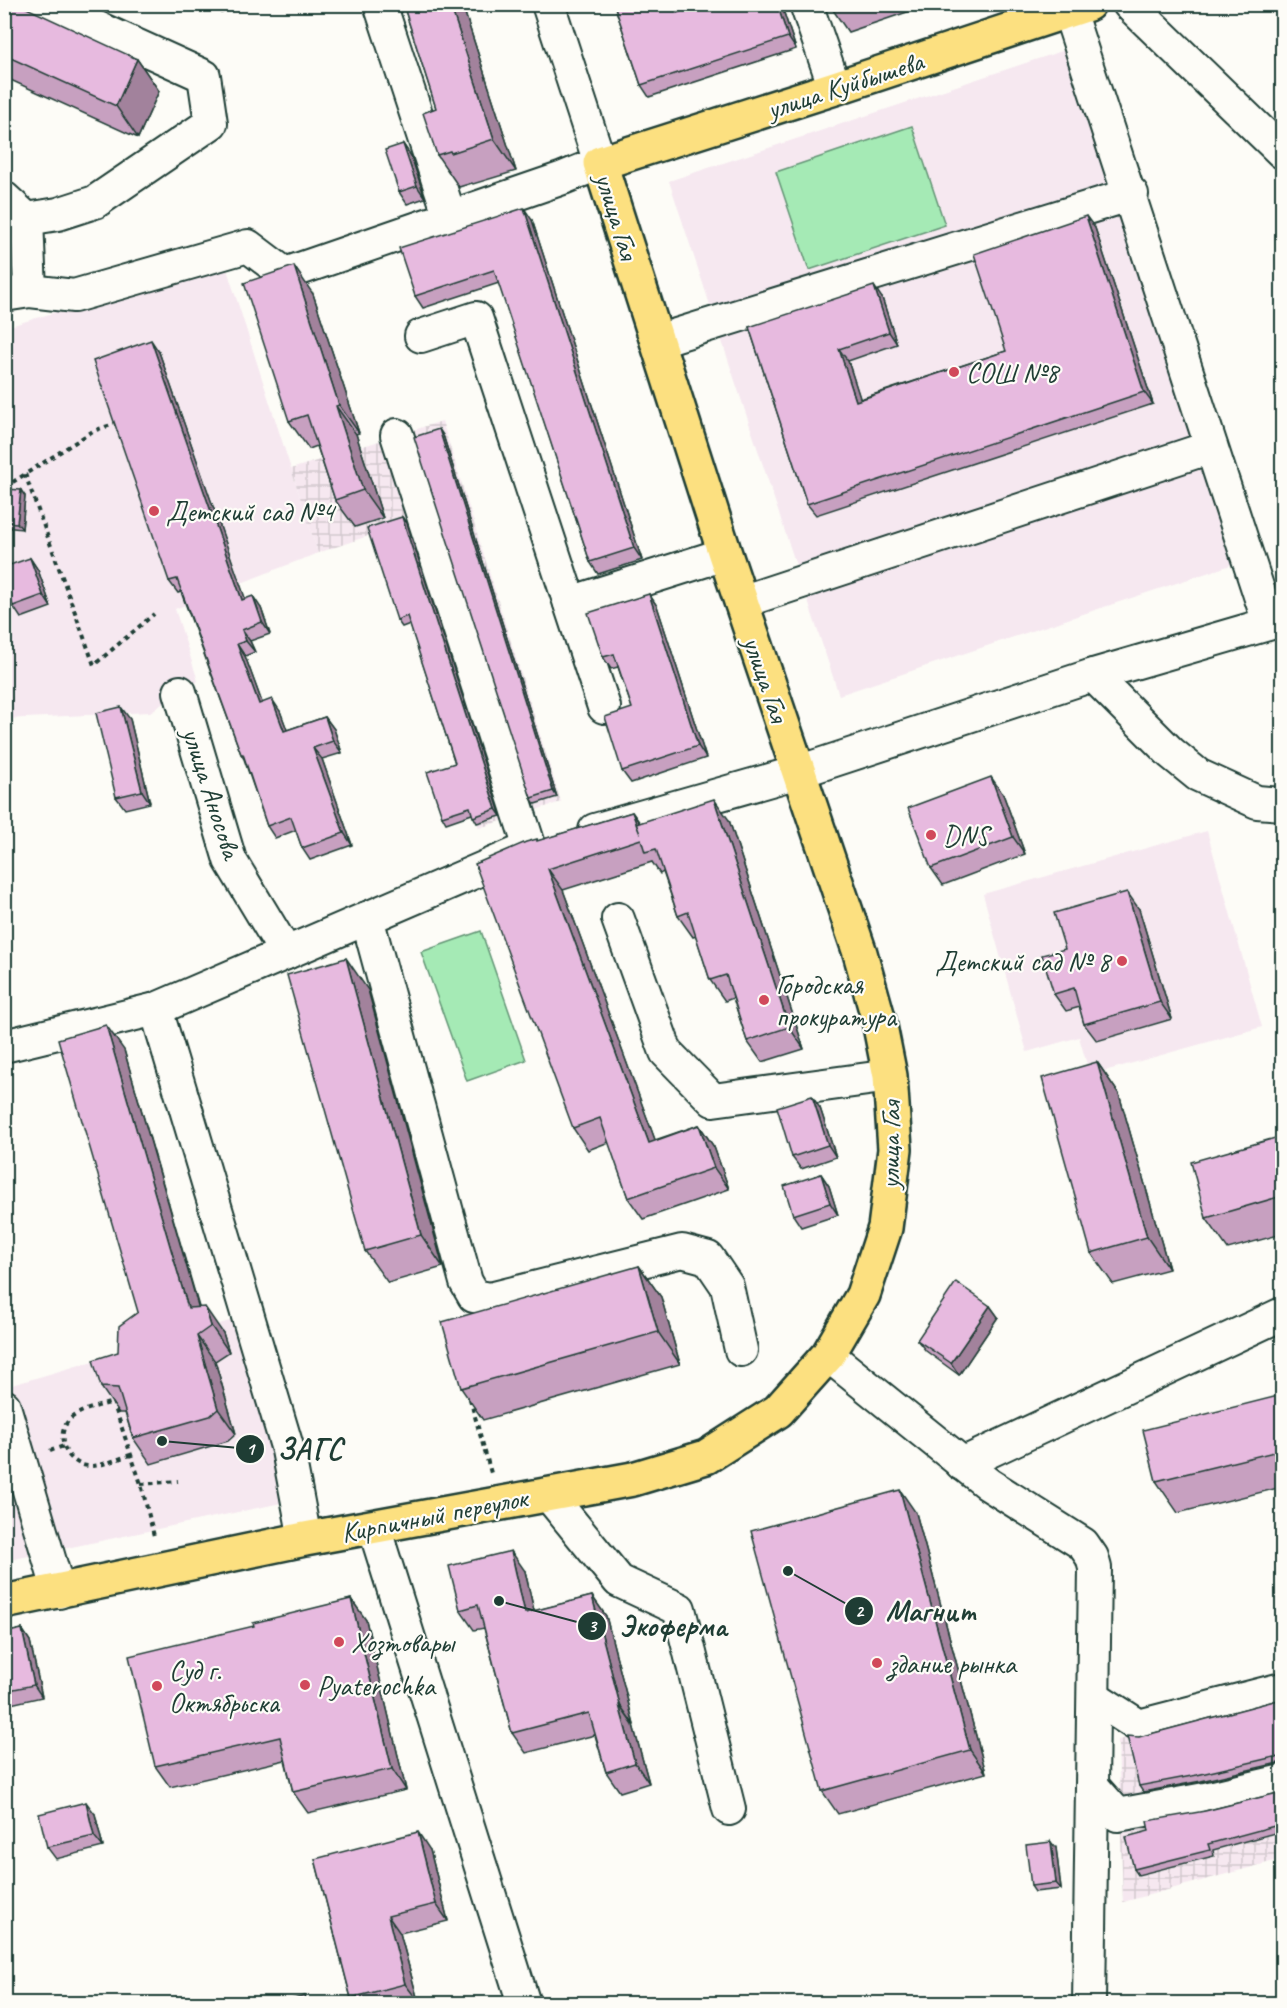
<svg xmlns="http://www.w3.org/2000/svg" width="1287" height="2008" font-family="Caveat,sans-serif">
<defs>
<pattern id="industrial-grid" width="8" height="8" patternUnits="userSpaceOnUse" patternTransform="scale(1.5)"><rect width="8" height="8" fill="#f6e8f0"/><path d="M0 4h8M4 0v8" fill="none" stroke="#d2c8ce"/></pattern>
</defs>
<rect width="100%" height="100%" fill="#fdfcf7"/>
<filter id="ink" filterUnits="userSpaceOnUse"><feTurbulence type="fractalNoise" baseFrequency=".0167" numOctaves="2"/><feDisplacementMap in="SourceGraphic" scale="12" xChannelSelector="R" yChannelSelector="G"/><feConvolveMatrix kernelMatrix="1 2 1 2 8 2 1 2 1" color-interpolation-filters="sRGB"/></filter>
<g filter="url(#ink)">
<g fill="#f6e8f0">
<polygon points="1071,48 1237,563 839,695 669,181"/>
<polygon points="224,260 318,553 175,609 198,681 150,712 5,719 4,328"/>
<polygon points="1207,831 1262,1027 1090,1075 1079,1037 1027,1052 983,894"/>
<polygon points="233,1320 286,1502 5,1561 5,1387"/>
</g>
<g fill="url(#industrial-grid)">
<polygon points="442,421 561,802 479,828 412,624 371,535 318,553 291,469"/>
<polygon points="1282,1700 1282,1859 1123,1902 1118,1740"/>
</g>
<g fill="#a5eab5" stroke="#629474" stroke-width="1.5">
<polygon points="912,126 945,225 809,270 776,172"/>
<polygon points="481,931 526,1060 467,1081 421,952"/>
</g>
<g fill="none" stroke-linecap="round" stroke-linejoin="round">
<g stroke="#1f3d34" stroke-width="36">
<g id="minor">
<polyline points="380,4 450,217"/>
<polyline points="806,4 835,88"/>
<polyline points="1129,4 1282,152"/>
<polyline points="1069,11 1269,623"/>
<polyline points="4,198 27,219 58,214 95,202 211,123 204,76 45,4"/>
<polyline points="27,219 30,291"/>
<polyline points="4,295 30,291 74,296 248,246 285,274 563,178 600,163 548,4"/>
<polyline points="421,336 476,318 604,707"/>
<polyline points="657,341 1132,194"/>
<polyline points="397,435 530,848"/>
<polyline points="741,602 1211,447"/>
<polyline points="570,603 725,554"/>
<polyline points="1093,675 1171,753 1198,775 1257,802 1282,804"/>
<polyline points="180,692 230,860 286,953"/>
<polyline points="595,830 798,772 1093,675 1282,620"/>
<polyline points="367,918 466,1282 474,1296 490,1299 682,1251 708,1258 727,1286 741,1350"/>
<polyline points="618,919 666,1052 713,1100 890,1076"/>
<polyline points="156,1009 288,1450 305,1539"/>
<polyline points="4,1046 156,1009 516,854"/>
<polyline points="828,1355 988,1484 1083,1544 1092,1557 1095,1568 1089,2004"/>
<polyline points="4,1406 59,1592"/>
<polyline points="962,1464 1282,1314"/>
<polyline points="548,1494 619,1581 679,1609 729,1809"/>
<polyline points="374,1527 524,2004"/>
<polyline points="1094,1697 1139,1726 1282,1689"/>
<polyline points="1094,1788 1118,1815 1205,1799 1282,1781"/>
</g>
</g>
<g stroke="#1f3d34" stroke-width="38">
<polyline id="major" points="4,1602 305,1539 633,1479 706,1457 778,1411 828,1355 863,1295 885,1228 895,1149 890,1076 879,1021 860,953 725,554 600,163 835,88 1088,4"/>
</g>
<g stroke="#1f3d34" stroke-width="4" stroke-dasharray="4.5 4.5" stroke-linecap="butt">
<polyline points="25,474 94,665 154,614"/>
<polyline points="5,487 93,431 117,423"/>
<polyline points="470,1399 491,1473"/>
<polyline points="50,1451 64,1446"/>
<path d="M131,1455C118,1458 104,1466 90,1466C67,1466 53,1436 70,1419C81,1409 100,1406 113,1402L141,1484L154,1536"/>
<polyline points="141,1484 178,1481"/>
</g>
<use href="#minor" stroke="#fdfcf7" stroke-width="32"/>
<use href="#major" stroke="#fce080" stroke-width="33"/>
</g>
<g fill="#c7a0c0" stroke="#1f3d34" stroke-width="1.5">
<polygon points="4,4 137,59 159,91 138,138 4,77"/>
<polygon points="216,4 247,4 221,13"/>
<polygon points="403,4 462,4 516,171 473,184 472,183 459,187 437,155 436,108"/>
<polygon points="614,4 678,4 681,11 781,4 796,49 649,97 641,85"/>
<polygon points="829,4 931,4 848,32"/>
<polygon points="403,144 411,156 425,198 407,204 399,192"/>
<polygon points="532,220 642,560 598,574 590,562 499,283 423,308 415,296"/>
<polygon points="1095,228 1153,404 816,515 807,504 749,327 882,298 897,344 848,361 860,399 1006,351"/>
<polygon points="313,294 359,433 356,434 383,518 355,527 335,500 317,446 309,449 289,421"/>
<polygon points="159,352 245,599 261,608 270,634 250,641 255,652 245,656 262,703 280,711 287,730 325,717 334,729 342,753 322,759 352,845 310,860 302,848 296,830 275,838 267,826 244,759 241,754 181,592 178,593 169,581"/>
<polygon points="443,435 557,797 535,804 531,798"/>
<polygon points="4,489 25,496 22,529 4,527"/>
<polygon points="402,517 407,523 501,816 477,823 472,814 446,823 442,816 455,763 410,624 402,627 397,620"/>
<polygon points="30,558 38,570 51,607 21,618 13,606"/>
<polygon points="649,594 657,606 706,758 631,783 622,771 632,708 618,667 611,669 603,657"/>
<polygon points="130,719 150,803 125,809 116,797"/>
<polygon points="1003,794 1025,854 943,885 931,868"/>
<polygon points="632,812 640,823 729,820 804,1049 762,1062 747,1041 733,998 725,1001 710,980 696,936 693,937 678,916 663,872 660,874 652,862 563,890 655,1140 699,1125 714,1147 729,1189 643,1219 628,1198 609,1142 588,1150 573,1128 537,839 538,841"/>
<polygon points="1139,909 1172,1019 1097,1041 1084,1024 1080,1007 1066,1011 1054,994 1065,949"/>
<polygon points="368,990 443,1267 388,1283 365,1251"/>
<polygon points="124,1050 199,1307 223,1333 229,1352 215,1361 236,1434 228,1441 151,1464 133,1438 125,1413 119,1413 101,1387 138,1312"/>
<polygon points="1097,1062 1119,1094 1169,1269 1113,1284 1091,1253"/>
<polygon points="820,1108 836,1157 801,1169 792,1157"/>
<polygon points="1282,1136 1282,1234 1228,1249 1206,1218"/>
<polygon points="821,1174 829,1186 838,1215 801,1227 793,1215"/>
<polygon points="639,1266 661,1297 680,1364 483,1420 461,1388"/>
<polygon points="990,1306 998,1317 959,1375 926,1351 917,1340"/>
<polygon points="1282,1395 1282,1487 1178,1513 1156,1481"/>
<polygon points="916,1513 986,1773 838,1814 822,1791"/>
<polygon points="525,1571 534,1611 592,1596 606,1616 634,1725 633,1725 649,1783 620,1792 606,1772 595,1735 526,1753 512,1733 484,1628 474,1630 460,1610"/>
<polygon points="351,1599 366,1620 406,1790 308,1813 293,1792 285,1760 170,1787 155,1766 254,1626"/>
<polygon points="22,1629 30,1641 42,1697 11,1704 4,1695 4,1633"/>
<polygon points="1282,1699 1282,1764 1278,1763 1201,1781 1143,1792 1139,1786 1139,1737"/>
<polygon points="1282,1792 1282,1831 1213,1850 1214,1856 1138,1875 1134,1869 1149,1831 1205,1811"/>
<polygon points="95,1814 103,1847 56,1859 47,1847"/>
<polygon points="1056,1848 1061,1889 1035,1892 1031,1886"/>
<polygon points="430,1850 448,1921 400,1933 418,2001 410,2004 355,2004 351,1998 315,1859"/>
</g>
<g fill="#a2829c" stroke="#1f3d34" stroke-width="1.5">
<polygon points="450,4 462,4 516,171 494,139"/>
<polygon points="674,4 678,4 685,24 677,13"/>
<polygon points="777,4 781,4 796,49 788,37"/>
<polygon points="137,59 159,91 138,138 116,106"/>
<polygon points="403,144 411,156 425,198 417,186"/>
<polygon points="524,208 532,220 642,560 634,548"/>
<polygon points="1086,216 1095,228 1153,404 1144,392"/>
<polygon points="294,266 313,294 359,433 339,405"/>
<polygon points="874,286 882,298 897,344 889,332"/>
<polygon points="151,340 159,352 250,612 242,600"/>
<polygon points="839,349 848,361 865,413 856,401"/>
<polygon points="336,406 356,434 383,518 363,490"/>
<polygon points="439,429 443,435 557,797 553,791"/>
<polygon points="21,490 25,496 22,529 17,523"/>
<polygon points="402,517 407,523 501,816 496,809"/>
<polygon points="30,558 38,570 51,607 43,595"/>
<polygon points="649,594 657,606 706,758 698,746"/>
<polygon points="253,596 261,608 270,634 262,622"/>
<polygon points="242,630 250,641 255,652 246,641"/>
<polygon points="237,644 245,656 267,716 259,704"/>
<polygon points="272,699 280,711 292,743 284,731"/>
<polygon points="121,707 130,719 150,803 142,791"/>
<polygon points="325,717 334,729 342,753 333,741"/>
<polygon points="313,748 322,759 352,845 344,833"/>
<polygon points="991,777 1003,794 1025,854 1013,837"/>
<polygon points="714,799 729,820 804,1049 789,1027"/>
<polygon points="632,812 647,834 640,834"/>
<polygon points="548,869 563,890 664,1164 649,1143"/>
<polygon points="1127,892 1139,909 1172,1019 1160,1002"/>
<polygon points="346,958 368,990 443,1267 421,1235"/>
<polygon points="106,1025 124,1050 205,1330 188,1308"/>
<polygon points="1097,1062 1119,1094 1169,1269 1147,1237"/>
<polygon points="812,1096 820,1108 836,1157 828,1145"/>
<polygon points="699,1125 714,1147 729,1189 714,1168"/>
<polygon points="821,1174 829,1186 838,1215 830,1203"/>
<polygon points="639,1266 661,1297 680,1364 658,1332"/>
<polygon points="990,1306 998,1317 959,1375 951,1363"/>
<polygon points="205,1307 223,1333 229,1352 211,1326"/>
<polygon points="197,1336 215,1361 236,1434 218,1409"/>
<polygon points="900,1490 916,1513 986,1773 970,1750"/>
<polygon points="511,1551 525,1571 539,1633 525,1613"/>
<polygon points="592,1596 606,1616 634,1725 620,1705"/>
<polygon points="351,1599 366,1620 406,1790 392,1769"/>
<polygon points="22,1629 30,1641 42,1697 34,1685"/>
<polygon points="619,1705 633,1725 649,1783 635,1763"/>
<polygon points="86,1802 95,1814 103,1847 94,1836"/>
<polygon points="418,1832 430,1850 448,1921 436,1904"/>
<polygon points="1051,1842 1056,1848 1061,1889 1056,1883"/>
<polygon points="388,1916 400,1933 418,2001 405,1984"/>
</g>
<g fill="#e7badf" stroke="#1f3d34" stroke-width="1.5">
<polygon points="4,4 18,4 137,59 116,106 4,55"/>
<polygon points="403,4 450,4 494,139 451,153 450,151 437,155 423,113 436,108"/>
<polygon points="614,4 674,4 677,13 701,4 777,4 788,37 641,85"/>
<polygon points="403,144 417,186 399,192 385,150"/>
<polygon points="524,208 634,548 590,562 494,270 415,296 399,248"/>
<polygon points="1086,216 1144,392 807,504 749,327 874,286 889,332 839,349 856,401 1006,351 974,254"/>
<polygon points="294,266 339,405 336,406 363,490 335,500 307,415 289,421 244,283"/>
<polygon points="151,340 242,600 253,596 262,622 242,630 246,641 237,644 259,704 272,699 284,731 325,717 333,741 313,748 344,833 302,848 291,817 267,826 243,754 241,754 177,579 169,581 93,361"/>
<polygon points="439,429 553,791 531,798 414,437"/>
<polygon points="4,489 21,490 17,523 4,522"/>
<polygon points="402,517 496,809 473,817 470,807 442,816 427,772 455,763 407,616 397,620 367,528"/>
<polygon points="30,558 43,595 13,606 4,583 4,567"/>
<polygon points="649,594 698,746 622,771 605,717 632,708 614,654 603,657 588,613"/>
<polygon points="121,707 142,791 116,797 96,713"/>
<polygon points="991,777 1013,837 931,868 908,808"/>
<polygon points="714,799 789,1027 747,1041 726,975 710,980 688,912 678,916 656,849 645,852 641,839 548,869 649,1143 699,1125 714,1168 628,1198 600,1118 573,1128 475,864 526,842 537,839 537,841 632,812 640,834 636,824"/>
<polygon points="1127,892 1160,1002 1084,1024 1074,988 1054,994 1042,955 1065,949 1054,913"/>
<polygon points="346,958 421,1235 365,1251 287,975"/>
<polygon points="106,1025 188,1308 205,1307 211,1326 197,1336 218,1409 210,1416 133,1438 118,1388 101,1387 93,1360 118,1352 119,1326 138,1312 58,1039"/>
<polygon points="1097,1062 1147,1237 1091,1253 1042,1078"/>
<polygon points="812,1096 828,1145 792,1157 777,1107"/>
<polygon points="1282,1136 1282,1196 1206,1218 1191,1162"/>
<polygon points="821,1174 830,1203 793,1215 784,1186"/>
<polygon points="639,1266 658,1332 461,1388 442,1322"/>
<polygon points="956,1282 990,1306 951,1363 917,1340"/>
<polygon points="1282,1395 1282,1450 1156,1481 1143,1430"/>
<polygon points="900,1490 970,1750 822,1791 751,1531"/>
<polygon points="511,1551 525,1613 592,1596 620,1705 619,1705 635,1763 606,1772 589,1713 512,1733 478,1605 460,1610 449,1566"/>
<polygon points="351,1599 392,1769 293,1792 280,1737 155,1766 129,1656 254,1626 253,1623"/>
<polygon points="22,1629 34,1685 4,1691 4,1633"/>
<polygon points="1282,1699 1282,1758 1274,1757 1197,1775 1139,1786 1127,1736 1139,1737"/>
<polygon points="1282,1792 1282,1824 1208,1844 1210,1850 1134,1869 1126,1837 1149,1831 1147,1821 1205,1811"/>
<polygon points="86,1802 94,1836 47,1847 39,1814"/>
<polygon points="418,1832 436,1904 388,1916 405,1984 351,1998 315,1859"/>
<polygon points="1051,1842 1056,1883 1031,1886 1026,1845"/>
<polygon points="305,1996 307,2004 276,2004"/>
</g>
</g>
<g fill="#d1495b" stroke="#fdfcf7" stroke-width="2">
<circle cx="954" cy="372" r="6"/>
<circle cx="154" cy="511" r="6"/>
<circle cx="931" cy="835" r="6"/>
<circle cx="1122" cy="961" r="6"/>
<circle cx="764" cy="1000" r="6"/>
<circle cx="339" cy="1642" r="6"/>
<circle cx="877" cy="1663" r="6"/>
<circle cx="305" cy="1685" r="6"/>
<circle cx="157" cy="1686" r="6"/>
</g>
<g text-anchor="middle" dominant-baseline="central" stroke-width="4.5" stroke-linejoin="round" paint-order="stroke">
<g font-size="28" fill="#1f3d34" stroke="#fdfcf7">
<text transform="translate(845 85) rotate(-18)">улица Куйбышева</text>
<text transform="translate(617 216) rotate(73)">улица Гая</text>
<text transform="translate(766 679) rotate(71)">улица Гая</text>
<text transform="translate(212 793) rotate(72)">улица Аносова</text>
<text transform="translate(890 1145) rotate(-89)">улица Гая</text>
<text transform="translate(434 1515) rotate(-11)">Кирпичный переулок</text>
</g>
<g font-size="28" fill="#1f3d34" stroke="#fdfcf7" text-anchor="start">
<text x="966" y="372">СОШ №8</text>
<text x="166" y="511">Детский сад №4</text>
<text x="943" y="835">DNS</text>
<text x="1110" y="961" text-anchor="end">Детский сад № 8</text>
<text x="776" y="984">Городская<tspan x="776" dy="32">прокуратура</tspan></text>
<text x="351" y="1642">Хозтовары</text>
<text x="889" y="1663">здание рынка</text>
<text x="169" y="1670">Суд г.<tspan x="169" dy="32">Октябрьска</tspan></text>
<text x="317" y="1685">Pyaterochka</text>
</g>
</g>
<path fill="none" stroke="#1f3d34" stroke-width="2" d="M162 1441L250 1449M788 1571L859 1611M499 1601L592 1626"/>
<g fill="#1f3d34" stroke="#fdfcf7" stroke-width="2">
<circle cx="162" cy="1441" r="6"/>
<circle cx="788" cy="1571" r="6"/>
<circle cx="499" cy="1601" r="6"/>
<circle cx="250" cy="1449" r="15"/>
<circle cx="859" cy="1611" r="15"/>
<circle cx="592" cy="1626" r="15"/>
</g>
<g font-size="18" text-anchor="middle" font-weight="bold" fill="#fff">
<text x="250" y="1455">1</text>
<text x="859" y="1617">2</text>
<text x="592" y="1632">3</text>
</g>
<g font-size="30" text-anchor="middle" font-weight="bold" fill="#1f3d34" stroke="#fdfcf7" stroke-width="4.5" stroke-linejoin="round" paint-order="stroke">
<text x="310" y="1459">ЗАГС</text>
<text x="931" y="1621">Магнит</text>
<text x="673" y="1636">Экоферма</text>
</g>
<rect width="1287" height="2008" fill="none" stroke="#fdfcf7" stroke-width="24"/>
<rect x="12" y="12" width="1263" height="1984" fill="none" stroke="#1f3d34" stroke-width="2" filter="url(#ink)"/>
</svg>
